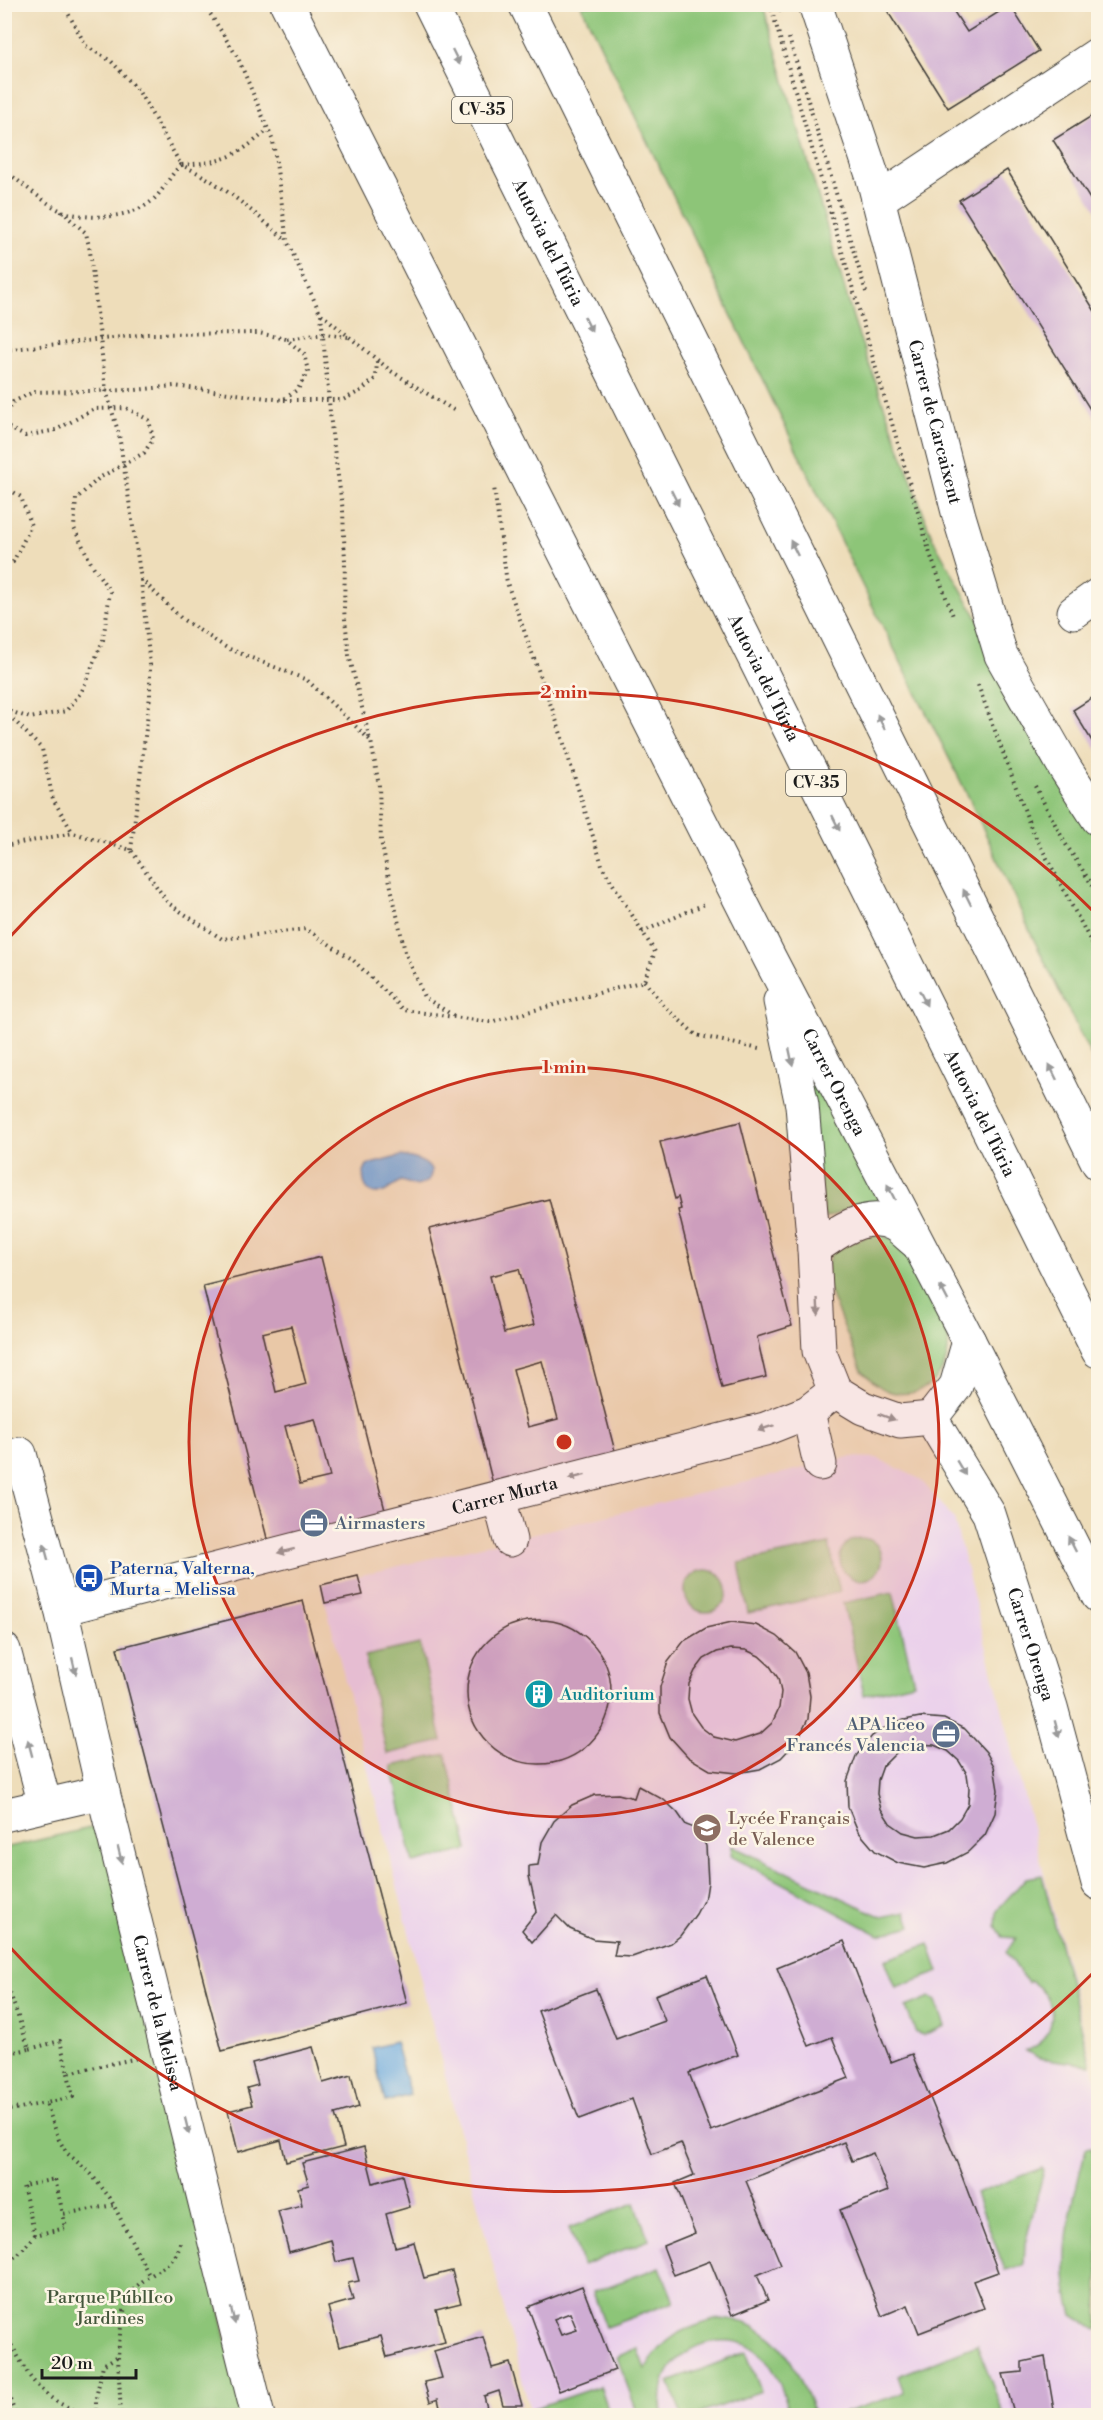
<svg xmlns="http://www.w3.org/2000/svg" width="1103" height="2420" font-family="'Libre Bodoni',serif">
<rect width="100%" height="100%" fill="#fcf5e5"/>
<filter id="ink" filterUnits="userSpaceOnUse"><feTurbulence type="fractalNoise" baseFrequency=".0167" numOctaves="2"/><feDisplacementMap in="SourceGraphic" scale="12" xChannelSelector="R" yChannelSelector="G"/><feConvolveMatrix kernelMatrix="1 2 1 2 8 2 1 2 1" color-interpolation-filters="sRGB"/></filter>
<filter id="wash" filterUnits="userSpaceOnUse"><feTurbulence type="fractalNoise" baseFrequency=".008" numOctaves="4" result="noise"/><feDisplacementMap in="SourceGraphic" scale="24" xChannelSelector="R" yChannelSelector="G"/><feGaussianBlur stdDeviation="1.35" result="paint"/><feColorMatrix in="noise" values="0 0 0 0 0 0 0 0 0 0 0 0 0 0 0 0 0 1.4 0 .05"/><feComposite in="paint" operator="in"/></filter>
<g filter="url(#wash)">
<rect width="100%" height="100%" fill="#eeddba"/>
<polygon fill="#ebd1eb" points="849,1457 877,1458 920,1479 954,1519 1098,2087 1098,2415 531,2415 321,1585"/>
<g fill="#8dc578" stroke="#54704a" stroke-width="1.5">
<polygon points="581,5 763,5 856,328 932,537 1029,711 1098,813 1098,1070 1033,938 971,802 862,585"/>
<path d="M799,1043L880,1202L879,1207C869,1207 858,1207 848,1209C838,1211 834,1218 824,1217Z"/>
<path d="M874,1233L900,1242C912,1264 923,1286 934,1308C939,1317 946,1328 948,1338C952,1368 929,1398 896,1393C883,1392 871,1380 862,1371L824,1278L831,1252Z"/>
<circle cx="861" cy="1559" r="21"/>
<polygon points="829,1544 840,1592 748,1613 739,1563"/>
<circle cx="706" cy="1591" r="21"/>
<polygon points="893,1592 914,1683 864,1695 843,1603"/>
<polygon points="420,1644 442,1741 387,1754 365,1656"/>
<polygon points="446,1754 468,1850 413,1863 392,1766"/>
<polygon points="112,1823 243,2415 5,2415 4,1848"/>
<polygon points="732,1846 882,1917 906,1912 911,1926 879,1935 731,1856"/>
<path d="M1042,1875L1091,2065L1039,2058L1026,2051C1059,2039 1060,1997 1030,1981L1028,1983L1006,1952L1016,1938L1003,1937L996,1926L997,1910L1026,1878Z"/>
<polygon points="929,1944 939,1972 896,1988 885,1960"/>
<polygon points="930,1997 936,2001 945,2026 923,2035 916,2033 906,2007"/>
<path d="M1092,2147L1098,2174V2329L1096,2330L1073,2315C1056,2259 1072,2204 1086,2148Z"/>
<polygon points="1042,2168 1044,2170 1025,2244 1024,2265 1005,2270 976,2194"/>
<polygon points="635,2203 649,2240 583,2265 569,2228"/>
<polygon points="660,2267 674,2302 606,2327 593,2292"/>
<path d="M718,2319C726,2320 737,2320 745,2323C789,2338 799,2377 815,2415H791C783,2394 777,2366 757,2351C722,2326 665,2349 662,2393C661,2401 660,2408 663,2415H638L617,2357L637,2348L645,2369C665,2336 682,2329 718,2319Z"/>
<polygon points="977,2345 1004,2415 837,2415 904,2393 898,2376"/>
<polygon points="746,2352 761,2391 696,2415 682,2415 669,2382"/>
<polygon points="600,2386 610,2415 534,2415 532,2409"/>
</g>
<g fill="#6daadf" stroke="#44637e" stroke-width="1.5">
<path d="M401,1156C413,1158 424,1160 432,1170L429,1181L417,1186L401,1181C393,1184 388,1193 380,1193C363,1195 360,1176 367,1165Z"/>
<polygon points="395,2042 410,2095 385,2102 372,2048"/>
</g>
<g id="blocks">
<g fill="#cfadd3" fill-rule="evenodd">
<polygon points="883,4 949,4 967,32 1010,5 1039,51 948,108"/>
<polygon points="1098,112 1098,212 1053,140"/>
<polygon points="1007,170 1098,316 1098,422 959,200"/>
<polygon points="1098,694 1098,751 1073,710"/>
<polygon points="740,1122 792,1326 757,1337 766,1377 722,1388 678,1210 681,1209 678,1197 675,1199 660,1142"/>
<path d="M549,1199L617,1459L494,1488L429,1229ZM519,1269L534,1325L504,1333L490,1276ZM542,1361L558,1419L528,1427L513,1369Z"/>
<path d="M321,1257L387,1518L269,1546L203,1286ZM291,1326L306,1384L276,1392L262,1333ZM315,1419L330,1477L300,1484L285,1426Z"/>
<polygon points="358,1576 363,1595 325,1603 321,1585"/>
<polygon points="303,1601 407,2003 222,2051 117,1648"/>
<circle cx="539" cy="1692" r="72"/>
<path d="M732,1622L756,1625L777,1636L795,1652L806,1673L810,1696L808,1719L797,1741L781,1758L760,1769L737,1773L710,1770L688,1757L670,1737L660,1713V1687L668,1662L684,1641L706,1628ZM731,1649L746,1650L759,1656L770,1666L778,1678L781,1692L779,1708L772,1723L760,1734L735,1742L714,1737L701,1727L692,1714L688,1699L689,1684L695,1671L704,1659L717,1652Z"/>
<path d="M920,1717L944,1719L965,1729L986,1752L994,1766L998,1790L995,1813L985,1835L968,1852L947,1863L924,1868L898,1863L875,1851L858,1831L848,1807L847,1781L856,1756L872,1736L894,1722ZM920,1744L934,1745L948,1751L959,1761L967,1774L969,1788L968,1804L960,1818L949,1829L934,1835L918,1836L903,1832L890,1823L881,1809L877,1794L878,1780L883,1766L898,1751Z"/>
<polygon points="638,1786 664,1800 677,1812 686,1825 697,1829 706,1846 708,1882 706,1895 696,1914 680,1936 671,1943 632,1957 614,1956 617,1941 593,1939 570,1929 556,1915 532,1942 522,1930 537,1911 529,1876 529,1866 538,1865 542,1842 554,1821 572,1805 595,1795 618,1794 634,1798"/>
<polygon points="844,1941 891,2062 912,2054 957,2163 998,2272 973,2281 984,2308 919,2333 908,2305 882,2316 840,2210 888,2191 873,2153 852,2161 844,2142 746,2181 781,2265 757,2275 768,2300 732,2315 710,2261 674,2275 663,2246 695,2233 675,2183 694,2175 681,2143 652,2154 632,2099 579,2119 538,2011 596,1989 616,2039 665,2021 655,1995 707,1975 738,2055 689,2073 711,2131 849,2078 832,2037 809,2046 777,1968"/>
<polygon points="313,2047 323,2083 351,2075 359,2107 335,2114 344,2147 286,2162 281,2140 238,2152 228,2111 252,2105 247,2088 258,2085 252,2063"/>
<polygon points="364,2147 373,2183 402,2175 410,2207 386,2214 395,2247 414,2242 424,2278 452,2271 461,2303 436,2309 445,2342 387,2357 381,2336 339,2347 328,2307 353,2300 348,2283 359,2281 353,2258 336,2262 331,2240 289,2252 278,2211 302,2205 298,2188 309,2185 302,2163"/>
<path d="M582,2286L615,2370L559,2391L528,2307ZM570,2313L577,2330L561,2335L554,2319Z"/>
<polygon points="483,2337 492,2368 510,2363 522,2405 503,2405 499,2391 484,2396 489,2416 442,2416 438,2399 430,2402 424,2382 442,2378 434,2351"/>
<polygon points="1045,2357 1055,2416 1015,2416 1003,2374 1022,2372 1022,2362"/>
</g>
</g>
</g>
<g filter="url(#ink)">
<use href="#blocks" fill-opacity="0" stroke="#3c3934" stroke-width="1.5"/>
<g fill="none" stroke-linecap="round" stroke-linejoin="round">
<g stroke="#3c3934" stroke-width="35">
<g id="minor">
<path id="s1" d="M287,4L770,959L969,1341L1098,1596"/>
<path id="s2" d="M815,4L872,175L959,516L1001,655L1065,768L1098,819"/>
<polyline points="878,200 1098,54"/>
<polyline points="1074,612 1098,595"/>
<polyline points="780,1001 802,1105 814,1249 819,1351 835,1391"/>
<path d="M814,1249C835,1233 868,1209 895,1225C903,1230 910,1238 917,1243"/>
<polyline points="835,1391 863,1408 900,1421 931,1418 956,1386 969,1341"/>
<polyline points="808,1412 820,1464"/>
<path id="s3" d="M931,1418L989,1514L1051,1707L1098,1883"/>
<path id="s4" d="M4,1458L20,1454L61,1609L103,1792L258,2416"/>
<polyline points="499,1497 510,1540"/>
<path id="s5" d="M61,1609L765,1429L808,1412L835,1391"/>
<polyline points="4,1650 45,1805"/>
<polyline points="4,1815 103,1792"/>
</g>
</g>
<g stroke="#3c3934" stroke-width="35">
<g id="highway">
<path id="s6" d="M430,4L1098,1351"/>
<polyline points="525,4 1098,1163"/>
</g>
</g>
<g stroke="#3c3934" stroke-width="4" stroke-dasharray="1.5 4.5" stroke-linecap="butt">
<path d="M63,4L86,46L111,61L138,90L181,165C225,162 234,158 268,130"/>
<polyline points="204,4 238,58 273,141 287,241 320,313 391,371 455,411"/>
<polyline points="770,4 930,554 953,616"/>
<polyline points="779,4 782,13"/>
<polyline points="789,38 866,292"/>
<path d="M4,170C18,180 48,206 62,211C88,221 134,219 155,198C165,188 170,175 181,165C220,181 254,213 286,240"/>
<polyline points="61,211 86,233 90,251 106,390 119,435 141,579 182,619 227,648 307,680 371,741 379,786 381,841 405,952 424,997 454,1016"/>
<polyline points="321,314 332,434 343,511 345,562 344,610 349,655 370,740"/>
<polyline points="287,339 324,334 348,337"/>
<polyline points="4,350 148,334 259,333 286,339 304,354 308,371 298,389 283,400 174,386 136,390 33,392 13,402 6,414 7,427 25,436 56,430 94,409 126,408 149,420 153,439 144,453 99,478 76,499 74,528 91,563 110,592 103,640 82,691 66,711 30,718 4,709"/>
<polyline points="284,400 343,400 362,390 376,378 377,359"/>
<polyline points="4,486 21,497 31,526 13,562 4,564"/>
<polyline points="978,685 1031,828 1098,955"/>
<polyline points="5,711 42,749 53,799 73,833"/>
<polyline points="1035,786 1065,843 1098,894"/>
<polyline points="4,846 73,833 131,850 168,903 222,939 306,929 352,959 404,1010 490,1022 644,981 655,952 603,868 559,728 507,583 494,487"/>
<polyline points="131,850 150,696 150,665 141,580"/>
<polyline points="642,932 707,903"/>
<polyline points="644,981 665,1007 696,1035 759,1049"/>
<polyline points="4,1983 9,1990 29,2049 60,2041 68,2073 138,2058"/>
<polyline points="4,2054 29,2049"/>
<polyline points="68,2073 73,2097 46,2103 59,2140 67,2153 91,2174 110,2198 149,2275"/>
<polyline points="4,2111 46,2103"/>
<polyline points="35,2235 23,2186 55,2179 63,2214"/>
<polyline points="4,2264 19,2254 35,2235 66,2228 63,2214 114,2205"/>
<path d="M4,2336C14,2346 19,2360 27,2372C41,2395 69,2414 96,2413"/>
<polyline points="118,2357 121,2416"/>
<polyline points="4,2383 16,2416"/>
<path d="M96,2416V2398L103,2365L118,2356C120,2336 121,2309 132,2292C146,2272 177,2268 180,2243"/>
</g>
<use href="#minor" stroke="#fff" stroke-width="33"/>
<use href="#highway" stroke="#fff" stroke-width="33"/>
</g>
<defs><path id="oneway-solid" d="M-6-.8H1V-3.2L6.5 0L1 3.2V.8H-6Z" transform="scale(1.5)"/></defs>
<g fill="#999">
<use href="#oneway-solid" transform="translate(456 57) rotate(64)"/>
<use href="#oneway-solid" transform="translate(588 324) rotate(64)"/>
<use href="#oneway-solid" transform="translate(675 498) rotate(64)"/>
<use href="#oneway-solid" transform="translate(794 548) rotate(-116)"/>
<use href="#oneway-solid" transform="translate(881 722) rotate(-116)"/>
<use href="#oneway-solid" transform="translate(836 823) rotate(64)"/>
<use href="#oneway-solid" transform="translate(967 897) rotate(-116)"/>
<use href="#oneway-solid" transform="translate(923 998) rotate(64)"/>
<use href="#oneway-solid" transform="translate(791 1057) rotate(78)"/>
<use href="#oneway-solid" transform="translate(1053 1072) rotate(-116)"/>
<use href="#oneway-solid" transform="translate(891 1192) rotate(-117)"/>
<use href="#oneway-solid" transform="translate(944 1293) rotate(-118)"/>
<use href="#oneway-solid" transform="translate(818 1307) rotate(87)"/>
<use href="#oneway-solid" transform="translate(887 1417) rotate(20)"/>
<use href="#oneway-solid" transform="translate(766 1428) rotate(161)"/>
<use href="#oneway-solid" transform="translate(961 1468) rotate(59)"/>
<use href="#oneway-solid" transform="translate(577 1477) rotate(166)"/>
<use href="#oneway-solid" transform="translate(1072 1544) rotate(-117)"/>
<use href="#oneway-solid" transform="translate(286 1551) rotate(166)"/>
<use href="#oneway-solid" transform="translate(46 1552) rotate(-105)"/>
<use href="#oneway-solid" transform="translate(74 1666) rotate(77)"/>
<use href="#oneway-solid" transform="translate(1057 1729) rotate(75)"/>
<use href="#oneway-solid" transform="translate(30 1748) rotate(-105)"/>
<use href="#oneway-solid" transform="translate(120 1855) rotate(76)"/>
<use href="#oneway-solid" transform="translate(187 2126) rotate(76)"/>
<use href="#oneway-solid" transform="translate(233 2316) rotate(76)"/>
</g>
</g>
<circle cx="564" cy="1442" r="375" fill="#c8321e" fill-opacity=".12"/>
<g fill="none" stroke="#c8321e" stroke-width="3">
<circle cx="564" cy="1442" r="375"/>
<path d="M1094 1972A750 750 0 0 1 7 1944M7 940A750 750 0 0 1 1094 912"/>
</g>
<defs>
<g id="office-disc" transform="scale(1.5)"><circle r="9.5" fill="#5c6f8a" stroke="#fcf5e5"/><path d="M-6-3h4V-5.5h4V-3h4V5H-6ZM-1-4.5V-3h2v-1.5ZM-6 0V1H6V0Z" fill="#fff"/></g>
<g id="bus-disc" transform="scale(1.5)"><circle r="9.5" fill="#1a4fb4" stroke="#fcf5e5"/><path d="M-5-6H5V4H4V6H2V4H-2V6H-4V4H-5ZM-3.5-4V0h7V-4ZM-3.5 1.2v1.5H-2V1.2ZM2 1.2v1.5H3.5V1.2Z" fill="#fff"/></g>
<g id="building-disc" transform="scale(1.5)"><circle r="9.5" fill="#0f9aa8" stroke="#fcf5e5"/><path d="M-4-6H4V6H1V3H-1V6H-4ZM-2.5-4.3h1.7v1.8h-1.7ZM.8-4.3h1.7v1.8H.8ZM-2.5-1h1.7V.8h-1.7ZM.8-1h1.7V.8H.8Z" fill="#fff"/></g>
<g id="school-disc" transform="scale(1.5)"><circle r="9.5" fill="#8d6e63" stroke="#fcf5e5"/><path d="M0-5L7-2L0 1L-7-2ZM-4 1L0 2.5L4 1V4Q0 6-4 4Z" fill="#fff"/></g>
</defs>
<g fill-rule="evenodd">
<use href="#office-disc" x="314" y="1523"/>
<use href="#bus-disc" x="89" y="1578"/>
<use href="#building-disc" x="539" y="1694"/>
<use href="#office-disc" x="946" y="1734"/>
<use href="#school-disc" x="707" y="1828"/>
</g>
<g text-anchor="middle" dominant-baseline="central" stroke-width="5" stroke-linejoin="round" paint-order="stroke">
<g fill="#fcf5e5" stroke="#5f5d58" stroke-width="1.5">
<rect x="452" y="97" width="60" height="26" rx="4.5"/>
<rect x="786" y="770" width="60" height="26" rx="4.5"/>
</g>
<g font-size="16" font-weight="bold" fill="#1c1c1c">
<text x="482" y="110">CV-35</text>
<text x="816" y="783">CV-35</text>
</g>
<g font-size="18" fill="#1c1c1c" stroke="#fcf5e5">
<text stroke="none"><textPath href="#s6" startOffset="266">Autovia del Túria</textPath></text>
<text stroke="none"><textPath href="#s2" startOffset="435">Carrer de Carcaixent</textPath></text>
<text stroke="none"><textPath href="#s6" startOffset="752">Autovia del Túria</textPath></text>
<text stroke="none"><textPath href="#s1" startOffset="1209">Carrer Orenga</textPath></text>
<text stroke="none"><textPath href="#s6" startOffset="1238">Autovia del Túria</textPath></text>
<text stroke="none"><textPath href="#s5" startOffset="458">Carrer Murta</textPath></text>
<text stroke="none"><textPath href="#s3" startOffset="249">Carrer Orenga</textPath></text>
<text stroke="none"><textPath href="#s4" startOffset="592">Carrer de la Melissa</textPath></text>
</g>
<g font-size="18" fill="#4e5e75" stroke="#fcf5e5" text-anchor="start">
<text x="335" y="1523">Airmasters</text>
<text x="925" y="1724" text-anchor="end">APA liceo<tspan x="925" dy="21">Francés Valencia</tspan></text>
</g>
<g font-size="18" fill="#164399" stroke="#fcf5e5" text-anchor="start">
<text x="110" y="1568">Paterna, Valterna,<tspan x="110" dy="21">Murta - Melissa</tspan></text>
</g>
<g font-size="18" fill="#0d838f" stroke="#fcf5e5" text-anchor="start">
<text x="560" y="1694">Auditorium</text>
</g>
<g font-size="18" fill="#785e54" stroke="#fcf5e5" text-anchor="start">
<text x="728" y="1818">Lycée Français<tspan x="728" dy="21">de Valence</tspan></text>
</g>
<g font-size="18" fill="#44573c" stroke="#fcf5e5">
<text x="110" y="2297">Parque PúblIco<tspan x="110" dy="21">Jardines</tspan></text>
</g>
</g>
<circle cx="564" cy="1442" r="9" fill="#c8321e" stroke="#fcf5e5" stroke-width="3"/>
<g font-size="18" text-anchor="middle" font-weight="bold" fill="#c8321e" stroke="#fcf5e5" stroke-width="5" stroke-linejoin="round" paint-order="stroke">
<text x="564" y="698">2 min</text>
<text x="564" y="1073">1 min</text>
</g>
<rect width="1103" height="2420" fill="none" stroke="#fcf5e5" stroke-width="24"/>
<path d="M42 2369v9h94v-9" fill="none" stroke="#1c1c1c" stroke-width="3"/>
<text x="51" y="2369" font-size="18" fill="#1c1c1c" stroke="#fcf5e5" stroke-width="4.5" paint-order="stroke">20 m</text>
</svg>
